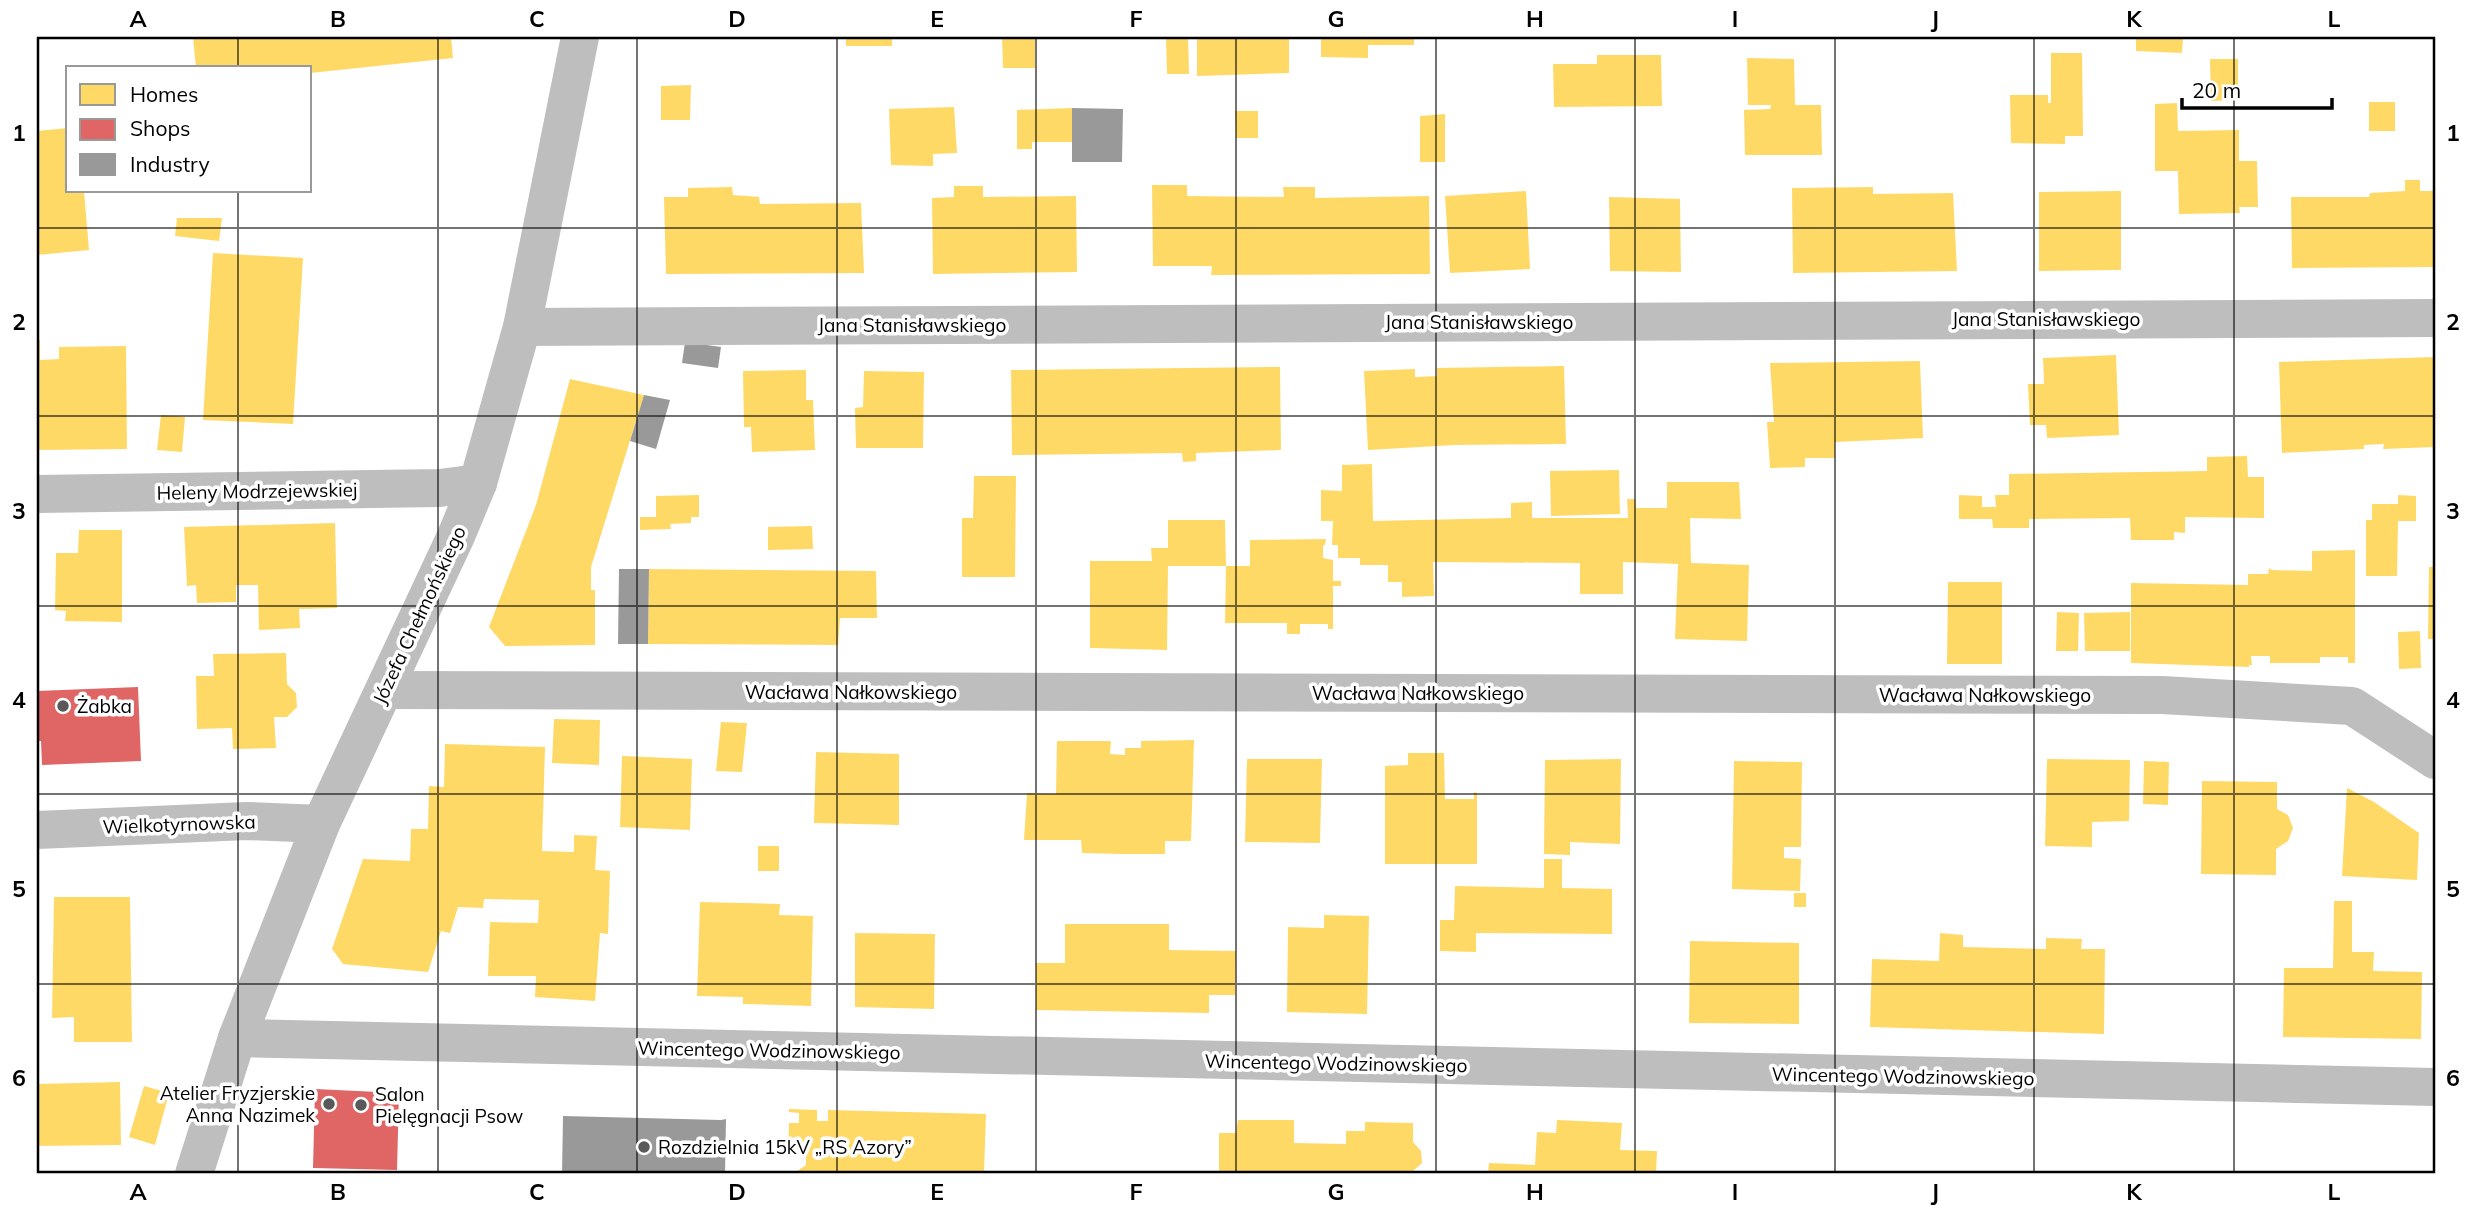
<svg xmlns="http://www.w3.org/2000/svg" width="2472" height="1211" font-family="Mulish,sans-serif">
<rect width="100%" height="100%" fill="#fff"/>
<g fill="#ffd966">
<polygon points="193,37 451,37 453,58 310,73 310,68 196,68"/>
<rect x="846" y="37" width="46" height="9"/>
<polygon points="1002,37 1035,37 1035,68 1003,68"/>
<polygon points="1166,37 1188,37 1189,74 1167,74"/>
<polygon points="1197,37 1289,37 1289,73 1197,76"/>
<polygon points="1321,37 1414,37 1414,45 1368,45 1368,58 1321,57"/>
<polygon points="2136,37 2183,37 2182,53 2136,51"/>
<polygon points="2051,53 2082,53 2083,136 2065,136 2065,144 2011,143 2010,95 2048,95 2048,103 2051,103"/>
<polygon points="1597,55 1661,55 1662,106 1554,107 1553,64 1597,64"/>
<polygon points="1747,58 1794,59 1795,105 1821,105 1822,155 1745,155 1744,110 1770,109 1771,105 1748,105"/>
<polygon points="2210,59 2238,59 2238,100 2211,101"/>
<polygon points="691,85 690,120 661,120 661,86"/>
<rect x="2369" y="102" width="26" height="29"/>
<polygon points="2177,103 2178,131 2239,130 2239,161 2257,161 2258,207 2239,207 2240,213 2179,214 2178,171 2155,171 2155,104"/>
<polygon points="954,107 957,153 933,154 933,166 891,165 889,109"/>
<polygon points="1072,108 1072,142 1032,142 1032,149 1017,149 1017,110"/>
<polygon points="1235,111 1258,111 1258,138 1236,138"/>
<polygon points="1445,114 1445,162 1420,162 1420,116"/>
<polygon points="68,128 68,191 84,191 89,250 37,255 37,131"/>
<polygon points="2405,180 2420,180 2420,191 2435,191 2435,267 2292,268 2291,197 2369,197 2370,193 2405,191"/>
<polygon points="1152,185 1187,185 1187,196 1284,197 1283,187 1315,187 1315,198 1429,196 1430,274 1211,275 1212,266 1153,266"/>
<polygon points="954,186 983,186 983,197 1076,196 1077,272 933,274 932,198 954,197"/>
<polygon points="732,187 733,195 759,197 760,204 861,203 864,273 666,274 664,197 688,197 688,188"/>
<polygon points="1873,187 1873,194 1953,193 1957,271 1793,273 1792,188"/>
<polygon points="1526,191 1530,269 1450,273 1445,196"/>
<polygon points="2121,191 2121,270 2039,271 2039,192"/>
<polygon points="1609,197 1680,199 1681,272 1610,271"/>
<polygon points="177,218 222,218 219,241 175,236"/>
<polygon points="213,253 303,258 293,424 203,420"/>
<polygon points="37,340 40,340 40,360 59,359 59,347 126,346 127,449 37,450"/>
<polygon points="2116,355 2119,435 2047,438 2046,425 2030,425 2028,384 2044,384 2043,358"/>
<polygon points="2435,357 2435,447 2383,449 2384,444 2364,445 2364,449 2282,453 2279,362"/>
<polygon points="1920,361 1923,438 1835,442 1835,458 1805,458 1805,467 1770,468 1767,422 1774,422 1770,363"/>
<polygon points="1564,366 1566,444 1454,445 1368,450 1364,371 1415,369 1415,377 1437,376 1437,368"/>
<polygon points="1280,367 1281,450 1196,453 1196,461 1183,462 1182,453 1012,455 1011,370"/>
<polygon points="806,370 806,400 813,400 815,450 752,452 751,427 744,427 743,371"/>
<polygon points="864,371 924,372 923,448 856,448 855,408 863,407"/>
<polygon points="570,379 644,395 591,567 591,590 595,590 595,645 505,646 489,627 536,505"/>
<polygon points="161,415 185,417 182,452 157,450"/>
<polygon points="2247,456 2248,477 2264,477 2264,518 2185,517 2185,533 2174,532 2174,540 2131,540 2130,518 2029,519 2029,528 1993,528 1992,519 1959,519 1959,495 1982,496 1982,507 1996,507 1995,495 2009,495 2009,474 2207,471 2207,457"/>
<polygon points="1372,464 1373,521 1511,518 1511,503 1532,502 1532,518 1628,518 1627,499 1635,499 1636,508 1667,508 1667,482 1739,482 1741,519 1690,518 1691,563 1749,565 1747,641 1675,639 1678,564 1623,562 1623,594 1580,594 1580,563 1433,562 1434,596 1402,597 1402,582 1388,582 1388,565 1360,565 1360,558 1338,558 1338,545 1332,545 1333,521 1321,521 1321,490 1342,491 1342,465"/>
<polygon points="1619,470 1620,514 1551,516 1550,471"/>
<polygon points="974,476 1016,476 1015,577 962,577 962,518 973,518"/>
<polygon points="699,495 699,517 691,517 691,523 670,524 671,529 640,530 640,517 656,517 656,496"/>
<polygon points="2398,495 2416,496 2416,521 2398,521 2397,576 2366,576 2366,520 2372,520 2372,504 2398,504"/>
<polygon points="1168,520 1225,520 1226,566 1168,566 1167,650 1090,648 1090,561 1152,561 1151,548 1168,548"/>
<polygon points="335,523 337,608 299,609 300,628 259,630 258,585 236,585 236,602 197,603 196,585 187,586 184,527"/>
<polygon points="812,526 813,549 768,550 768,527"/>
<polygon points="79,530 122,530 122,622 65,621 66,611 55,610 56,553 78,553"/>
<polygon points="1326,539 1325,545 1323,545 1323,558 1333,560 1333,581 1341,581 1341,586 1333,586 1333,629 1328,629 1328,624 1300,624 1300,634 1287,634 1287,623 1225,623 1226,566 1250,566 1250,540"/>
<polygon points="2355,550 2355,663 2348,663 2348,657 2320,657 2320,663 2270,663 2270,656 2251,656 2252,665 2249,665 2249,667 2131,663 2131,583 2248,585 2248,574 2268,574 2269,568 2272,570 2312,571 2312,551"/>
<polygon points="2429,567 2435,567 2435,639 2428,639"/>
<polygon points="649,569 876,571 877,618 840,618 838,645 648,644"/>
<polygon points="1948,582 2002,582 2002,664 1947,664"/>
<polygon points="2057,612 2079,613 2078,651 2056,651"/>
<polygon points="2130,612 2130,651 2085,651 2084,613"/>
<polygon points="2420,631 2421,668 2399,669 2398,632"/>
<polygon points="286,653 287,684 296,693 297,707 287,717 274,717 276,748 233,749 232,728 197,729 196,676 214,676 213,654"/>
<polygon points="554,719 600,720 599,765 552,763"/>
<polygon points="721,722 747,723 742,772 716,771"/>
<polygon points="1194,740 1191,841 1165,841 1165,854 1121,854 1082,853 1081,840 1024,840 1027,793 1056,794 1057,741 1111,741 1110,754 1125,755 1125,748 1141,748 1141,741"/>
<polygon points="445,744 545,747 542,851 574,852 574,835 597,836 595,870 610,871 608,934 600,933 595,1001 535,997 536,976 488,976 490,922 538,923 539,900 484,899 483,908 458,907 450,933 441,931 428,972 343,964 332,949 363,859 410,861 411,829 428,829 429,786 444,787"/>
<polygon points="816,752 899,754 899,825 814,823"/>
<polygon points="1408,753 1444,753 1445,799 1474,799 1474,792 1477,793 1477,864 1385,864 1385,766 1408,765"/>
<polygon points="622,756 692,759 690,830 620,827"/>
<polygon points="1247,759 1322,759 1320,843 1245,842"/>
<polygon points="1621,759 1620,844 1570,842 1570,855 1544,854 1545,760"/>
<polygon points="2047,759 2130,760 2129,821 2092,822 2092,847 2045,846"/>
<polygon points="1734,761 1802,762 1801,847 1784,847 1784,858 1801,859 1800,891 1732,889"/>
<polygon points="2144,761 2169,762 2168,805 2143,804"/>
<polygon points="2202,781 2277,782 2277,809 2288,815 2293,828 2288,841 2276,849 2276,875 2201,874"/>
<polygon points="2347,788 2374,802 2419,833 2417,880 2342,876"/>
<rect x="758" y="846" width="21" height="25"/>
<polygon points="1544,859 1562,859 1562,888 1612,889 1612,934 1476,933 1476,952 1440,951 1440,920 1454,920 1455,886 1544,888"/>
<rect x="1794" y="893" width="12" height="14"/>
<polygon points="54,897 130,897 132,1042 74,1042 74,1017 52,1018"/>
<polygon points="2334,901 2352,901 2352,952 2374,952 2373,971 2422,972 2421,1039 2283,1037 2284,968 2333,968"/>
<polygon points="700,902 780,904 779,915 813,916 811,1006 743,1004 743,997 697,996"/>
<polygon points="1324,915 1369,916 1367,1014 1287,1012 1288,927 1324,928"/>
<polygon points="1065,924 1169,924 1169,950 1236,951 1235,995 1209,995 1209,1013 1036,1010 1036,963 1065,963"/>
<polygon points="855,933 935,934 934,1009 855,1007"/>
<polygon points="1940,933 1963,935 1963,947 2046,949 2046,938 2082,939 2081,949 2105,949 2104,1034 1870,1027 1872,959 1939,961"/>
<polygon points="1690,941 1799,943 1799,1024 1689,1023"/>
<polygon points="120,1082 121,1145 37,1146 37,1084"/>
<polygon points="144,1086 169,1093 155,1145 129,1137"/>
<polygon points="789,1109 817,1110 817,1121 828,1121 828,1110 986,1114 984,1172 964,1171 964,1174 793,1174 806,1165 806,1156 788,1156 789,1123 799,1123 799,1113 789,1112"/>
<polygon points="1238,1120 1294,1120 1294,1143 1346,1144 1346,1131 1365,1131 1365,1122 1413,1123 1413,1142 1421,1151 1422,1163 1413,1171 1404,1171 1404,1174 1219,1174 1219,1133 1236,1133"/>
<polygon points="1557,1120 1622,1123 1620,1150 1657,1151 1656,1174 1488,1174 1489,1163 1535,1165 1537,1132 1556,1133"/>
</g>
<g fill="#e06666">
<polygon points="138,687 141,761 42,765 41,741 37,741 37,691"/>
<polygon points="315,1089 399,1093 397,1170 313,1168"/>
</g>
<g fill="#999">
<polygon points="1072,108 1123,109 1122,162 1072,162"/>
<polygon points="685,342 721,347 718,368 682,363"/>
<polygon points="644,395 670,400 656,449 630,441"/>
<polygon points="619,569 649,569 648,644 618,644"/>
<polygon points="563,1116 721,1120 726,1119 725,1174 562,1174"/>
</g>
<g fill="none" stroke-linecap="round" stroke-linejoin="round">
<g stroke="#bebebe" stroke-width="38">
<polyline points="522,327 2435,318"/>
<polyline points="37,494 440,488 478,483"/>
<polyline points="385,690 2162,695 2352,706 2435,760"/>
<polyline points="37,830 247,821 321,824"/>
<polyline points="237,1038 2435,1087"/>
<polyline points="194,1174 237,1038 321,824 456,536 478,483 522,327 580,37"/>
</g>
</g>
<path fill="none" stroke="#000" stroke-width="2" stroke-opacity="0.55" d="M238,37V68M438,37V1174M637,37V1174M837,37V1174M1036,37V1174M1236,37V1174M1436,37V1174M1635,37V1174M1835,37V1174M2034,37V1174M2234,37V1174M238,191V1174M37,228H2435M37,416H2435M37,606H2435M37,794H2435M37,984H2435"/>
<g fill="#595959" stroke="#fff" stroke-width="2.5">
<circle cx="63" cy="706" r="7"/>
<circle cx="329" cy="1104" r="7"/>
<circle cx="361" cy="1105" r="7"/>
<circle cx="644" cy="1147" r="7"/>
</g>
<g text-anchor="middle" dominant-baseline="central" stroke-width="7" stroke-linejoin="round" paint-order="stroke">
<g font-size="19" fill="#000" stroke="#fff">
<text x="2046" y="319">Jana Stanisławskiego</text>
<text x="1479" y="322">Jana Stanisławskiego</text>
<text x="912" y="325">Jana Stanisławskiego</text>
<text transform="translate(257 491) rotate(-1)">Heleny Modrzejewskiej</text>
<text transform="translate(419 615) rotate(-65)">Józefa Chełmońskiego</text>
<text x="851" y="692">Wacława Nałkowskiego</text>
<text x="1418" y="693">Wacława Nałkowskiego</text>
<text x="1985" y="695">Wacława Nałkowskiego</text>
<text transform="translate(179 824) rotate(-2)">Wielkotyrnowska</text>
<text transform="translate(769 1050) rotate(1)">Wincentego Wodzinowskiego</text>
<text transform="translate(1336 1063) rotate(1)">Wincentego Wodzinowskiego</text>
<text transform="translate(1903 1076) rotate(1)">Wincentego Wodzinowskiego</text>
</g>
<g font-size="19" fill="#000" stroke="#fff" text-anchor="start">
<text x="77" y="706">Żabka</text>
<text x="315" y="1093" text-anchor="end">Atelier Fryzjerskie<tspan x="315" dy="22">Anna Nazimek</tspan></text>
<text x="375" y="1094">Salon<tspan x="375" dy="22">Pielęgnacji Psow</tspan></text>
<text x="658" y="1147">Rozdzielnia 15kV „RS Azory”</text>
</g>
</g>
<rect width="2472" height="1211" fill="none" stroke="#ffffff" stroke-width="77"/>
<rect x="66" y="66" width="245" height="126" fill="#ffffff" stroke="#999999" stroke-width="2"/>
<rect x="80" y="84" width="35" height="21" fill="#ffd966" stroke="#999999" stroke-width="2"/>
<text x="130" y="102" font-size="21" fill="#000000">Homes</text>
<rect x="80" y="119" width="35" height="21" fill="#e06666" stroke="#999999" stroke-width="2"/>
<text x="130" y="136" font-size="21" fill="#000000">Shops</text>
<rect x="80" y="154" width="35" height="21" fill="#999999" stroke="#999999" stroke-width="2"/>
<text x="130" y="172" font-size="21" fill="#000000">Industry</text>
<path d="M2182 98v10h150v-10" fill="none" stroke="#000000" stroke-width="3.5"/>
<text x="2192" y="98" font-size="21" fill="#000000" stroke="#ffffff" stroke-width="5" paint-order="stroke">20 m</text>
<rect x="38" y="38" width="2396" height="1134" fill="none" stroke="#000" stroke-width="2.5"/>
<g font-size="23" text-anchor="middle" font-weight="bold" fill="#000">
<text x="138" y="27">A</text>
<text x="338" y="27">B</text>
<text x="537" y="27">C</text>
<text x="737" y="27">D</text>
<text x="937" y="27">E</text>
<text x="1136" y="27">F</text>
<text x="1336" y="27">G</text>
<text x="1535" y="27">H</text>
<text x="1735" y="27">I</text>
<text x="1935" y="27">J</text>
<text x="2134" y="27">K</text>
<text x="2334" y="27">L</text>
<text x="19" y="141">1</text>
<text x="2453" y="141">1</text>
<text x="19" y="330">2</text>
<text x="2453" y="330">2</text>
<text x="19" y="519">3</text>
<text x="2453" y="519">3</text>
<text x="19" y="708">4</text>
<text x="2453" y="708">4</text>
<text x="19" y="897">5</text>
<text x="2453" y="897">5</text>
<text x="19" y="1086">6</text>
<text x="2453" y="1086">6</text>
<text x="138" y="1200">A</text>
<text x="338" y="1200">B</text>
<text x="537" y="1200">C</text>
<text x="737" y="1200">D</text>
<text x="937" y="1200">E</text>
<text x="1136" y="1200">F</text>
<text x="1336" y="1200">G</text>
<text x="1535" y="1200">H</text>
<text x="1735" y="1200">I</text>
<text x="1935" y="1200">J</text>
<text x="2134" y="1200">K</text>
<text x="2334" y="1200">L</text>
</g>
</svg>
